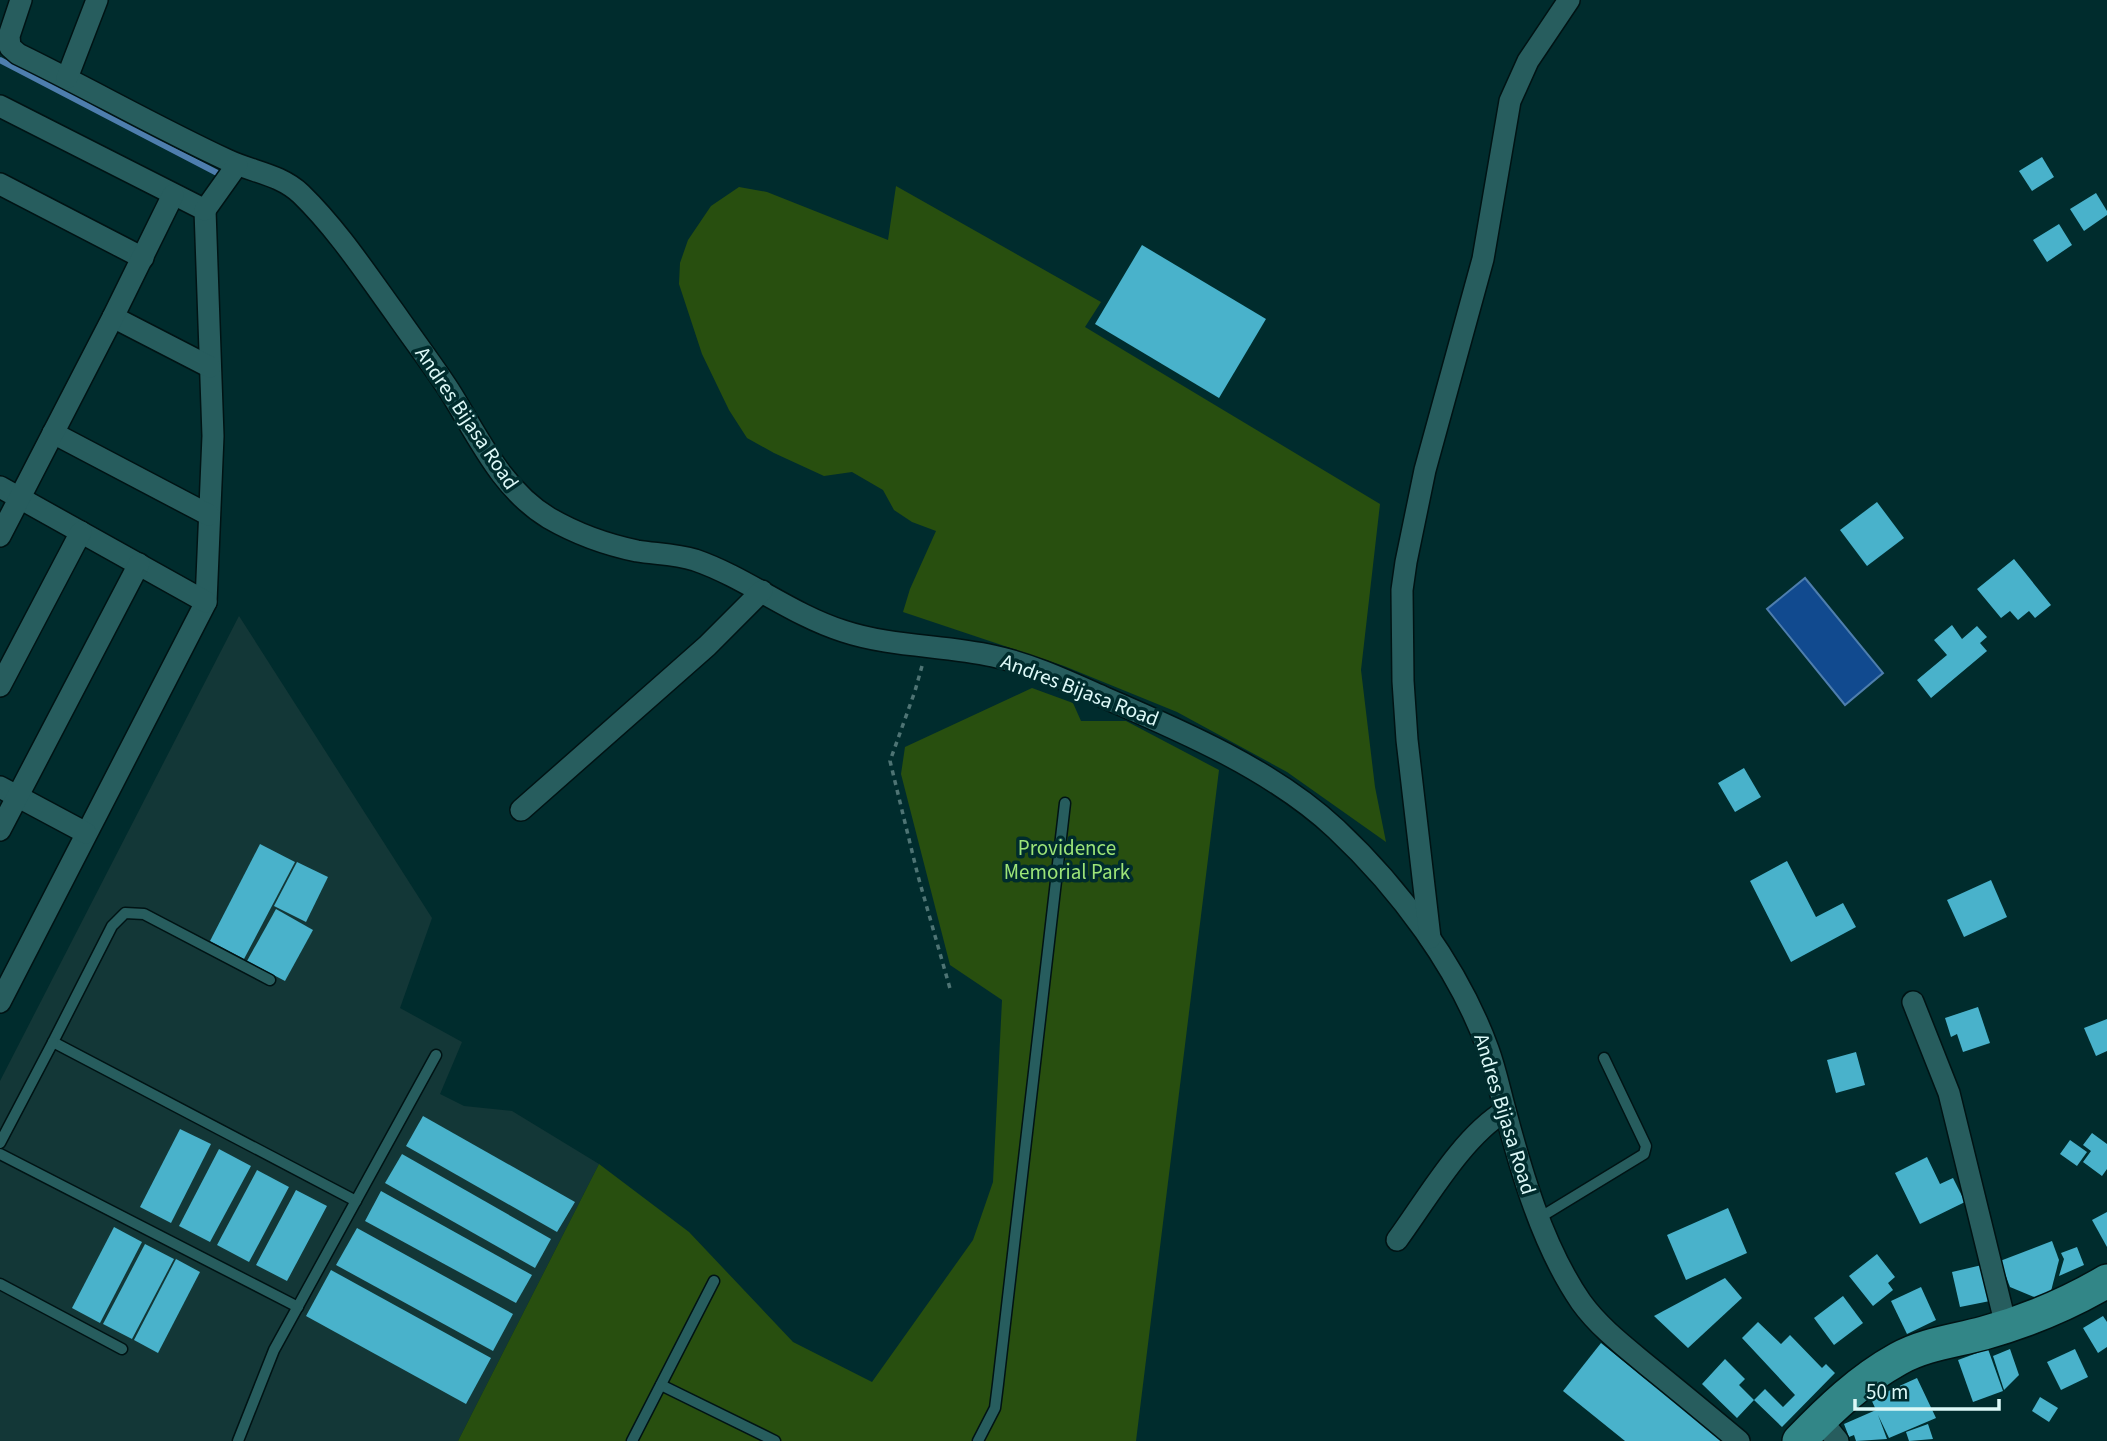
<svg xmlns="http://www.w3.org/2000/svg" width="2107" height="1441" font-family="'Source Sans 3',sans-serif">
<rect width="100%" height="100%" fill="#002c2d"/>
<polygon fill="#133737" points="239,616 432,918 400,1008 462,1042 440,1094 464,1106 512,1111 599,1164 458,1441 0,1441 0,1081"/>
<g fill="#284f0f">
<polygon points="896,186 1101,302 1085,327 1380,504 1361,670 1375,787 1386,842 1287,772 1177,712 1064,666 903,612 910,589 936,531 912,522 894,510 883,490 852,472 824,476 774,453 747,438 729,410 702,354 679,284 680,263 688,240 711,206 739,187 767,192 888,240"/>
<polygon points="1032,688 1073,703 1081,721 1126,721 1219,770 1136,1441 458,1441 599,1164 689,1232 793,1342 872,1382 973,1240 993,1182 1002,1000 950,965 901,774 905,747"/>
</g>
<polygon fill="#114a8f" stroke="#4e7eae" stroke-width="2" points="1805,578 1883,673 1845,705 1767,609"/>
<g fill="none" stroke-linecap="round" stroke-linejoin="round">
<polyline stroke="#4e7eae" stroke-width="6" points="0,60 223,176"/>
</g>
<g fill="#49b2cb">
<polygon points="2042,157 2054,177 2032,191 2019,171"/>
<polygon points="2096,193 2107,211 2107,215 2084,231 2070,209"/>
<polygon points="2059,224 2072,245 2047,262 2033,240"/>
<polygon points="1142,245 1266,319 1219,398 1095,324"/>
<polygon points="1877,502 1904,538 1867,566 1840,530"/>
<polygon points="2014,559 2051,605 2035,618 2029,611 2018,620 2010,611 2001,618 1977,589"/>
<polygon points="1952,625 1962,639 1977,626 1987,637 1980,643 1987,651 1931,698 1917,680 1947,655 1934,640"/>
<polygon points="1744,768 1761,797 1735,812 1718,783"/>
<polygon points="260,844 295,862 244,959 210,941"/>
<polygon points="1787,861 1816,917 1843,903 1856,927 1791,962 1750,881"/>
<polygon points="297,862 328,877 306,922 274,906"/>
<polygon points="1991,880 2007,917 1964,937 1947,900"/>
<polygon points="276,909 313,930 285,981 247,961"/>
<polygon points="1978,1007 1990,1043 1963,1052 1957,1034 1951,1037 1945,1018"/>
<polygon points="2107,1019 2107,1051 2096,1056 2084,1028"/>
<polygon points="1856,1052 1865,1085 1836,1093 1827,1060"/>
<polygon points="423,1116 575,1202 557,1232 406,1146"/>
<polygon points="180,1129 211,1144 171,1223 140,1207"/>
<polygon points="2092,1133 2107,1144 2107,1169 2102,1176 2083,1162 2091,1151 2083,1145"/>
<polygon points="2070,1140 2087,1152 2077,1166 2060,1154"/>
<polygon points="219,1149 251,1166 210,1242 179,1226"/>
<polygon points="402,1154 551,1239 535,1268 385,1183"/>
<polygon points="1927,1157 1940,1184 1953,1178 1965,1202 1920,1224 1895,1173"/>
<polygon points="257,1170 289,1187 249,1262 217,1245"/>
<polygon points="296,1190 327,1206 287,1281 256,1265"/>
<polygon points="381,1191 532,1275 516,1303 365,1221"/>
<polygon points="1728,1208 1747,1253 1686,1280 1667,1235"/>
<polygon points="2107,1212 2107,1247 2092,1220"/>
<polygon points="114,1227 142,1242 100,1323 72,1308"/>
<polygon points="357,1228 513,1314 493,1351 336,1265"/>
<polygon points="2052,1241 2059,1260 2050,1295 2039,1299 2010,1287 2000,1261"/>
<polygon points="145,1244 174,1259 132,1339 103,1324"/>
<polygon points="2077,1247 2084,1265 2059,1276 2064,1259 2061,1253"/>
<polygon points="1877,1254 1895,1277 1888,1283 1893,1290 1873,1306 1849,1276"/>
<polygon points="176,1259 200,1272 158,1353 134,1340"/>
<polygon points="1982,1265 1990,1301 1960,1307 1952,1272"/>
<polygon points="331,1270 491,1358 466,1404 306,1316"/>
<polygon points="1725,1278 1742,1298 1688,1348 1654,1316"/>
<polygon points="1921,1287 1936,1320 1907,1334 1891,1301"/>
<polygon points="1843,1296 1863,1323 1834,1345 1814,1318"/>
<polygon points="2103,1316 2107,1322 2107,1347 2098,1353 2083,1328"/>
<polygon points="1758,1322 1781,1344 1790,1335 1822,1368 1826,1364 1835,1373 1782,1427 1754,1400 1765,1389 1783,1407 1795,1395 1742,1338"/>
<polygon points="1601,1343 1723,1441 1625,1441 1563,1391"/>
<polygon points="1988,1349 2003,1391 1973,1402 1958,1360"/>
<polygon points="2010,1349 2019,1375 2004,1390 1993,1356"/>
<polygon points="2075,1349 2088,1377 2061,1390 2047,1362"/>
<polygon points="1725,1359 1745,1379 1739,1385 1754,1400 1737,1418 1702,1384"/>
<polygon points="1917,1378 1936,1418 1889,1438 1878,1415 1887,1439 1856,1441 1854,1435 1849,1437 1844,1424 1876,1410 1871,1399"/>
<polygon points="2040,1397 2058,1408 2049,1422 2032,1411"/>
<polygon points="1928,1424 1933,1439 1909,1441 1906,1432"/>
</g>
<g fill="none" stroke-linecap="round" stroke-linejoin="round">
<g stroke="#001314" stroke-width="13">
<g id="service">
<polyline points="270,980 144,914 125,913 112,926 53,1042 356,1201"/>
<polyline points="0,1143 53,1042"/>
<polyline points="0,1154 298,1307"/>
<polyline points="1539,1218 1644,1154 1646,1146 1604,1058"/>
<polyline points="0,1284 122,1349"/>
<polyline points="661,1385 775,1441"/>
<polyline points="238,1441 274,1350 436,1055"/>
<polyline points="632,1441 714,1281"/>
<polyline points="978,1441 995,1408 998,1384 1065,803"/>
</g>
</g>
<g stroke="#001314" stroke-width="24">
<g id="minor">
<path d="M21,0L9,36L10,47L18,54C88,88 156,127 227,160C252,172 280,174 301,194C337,229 366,273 395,313C413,339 432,364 449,390C478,436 501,489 549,518C575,533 608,545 637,551C656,554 676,554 695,560C747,578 790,614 843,631C891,647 943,645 993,656C1031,664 1067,681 1103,697C1182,731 1273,770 1336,829C1400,889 1458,967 1488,1049C1495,1068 1499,1087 1504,1106C1521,1171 1542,1245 1581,1302C1599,1327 1624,1346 1648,1366C1679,1391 1709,1416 1739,1441"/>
<polyline points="67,78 97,0"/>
<polyline points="0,106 205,210 213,436 206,602 0,1002"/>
<polyline points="0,184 143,258"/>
<polyline points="205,210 237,165"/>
<polyline points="113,317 210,367"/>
<polyline points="53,433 209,515"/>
<polyline points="0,487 206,602"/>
<polyline points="0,536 113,317 173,195"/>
<polyline points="0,686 81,532"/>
<polyline points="0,787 86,833"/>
<polyline points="521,810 707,646 762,591"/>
<polyline points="0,830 139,564"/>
<polyline points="1430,938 1407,740 1403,681 1402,590 1406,562 1425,470 1483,259 1510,101 1528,61 1569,0"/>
<polyline points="1913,1002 1949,1093 2006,1326"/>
<path d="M1397,1240C1427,1199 1462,1137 1505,1111"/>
<polyline points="1820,1419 1838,1441"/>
</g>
</g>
<g stroke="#001314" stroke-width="36">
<path id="primary" d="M1799,1441C1829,1410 1860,1380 1898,1359C1925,1344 1955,1341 1984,1333C2027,1321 2068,1304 2107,1281"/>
</g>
<polyline stroke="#4e7474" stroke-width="3.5" stroke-dasharray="5 5" stroke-linecap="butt" points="922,666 915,691 890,761 918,876 951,992"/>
<use href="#service" stroke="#275d5e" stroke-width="10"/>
<use href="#minor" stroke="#275d5e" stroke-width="21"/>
<use href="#primary" stroke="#328687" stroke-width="33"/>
</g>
<g text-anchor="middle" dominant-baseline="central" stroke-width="7" stroke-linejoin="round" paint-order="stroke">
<g font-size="21" fill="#ddf9f8" stroke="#002c2d">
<text transform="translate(467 418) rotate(56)">Andres Bijasa Road</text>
<text transform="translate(1080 690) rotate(21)">Andres Bijasa Road</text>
<text transform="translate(1505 1114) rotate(73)">Andres Bijasa Road</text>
</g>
<g font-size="21" fill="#9ce478" stroke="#002c2d">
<text x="1067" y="848">Providence<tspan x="1067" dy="24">Memorial Park</tspan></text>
</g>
</g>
<path d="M1855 1399v10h144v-10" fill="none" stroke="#ddf9f8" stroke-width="3.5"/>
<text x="1866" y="1399" font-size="21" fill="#ddf9f8" stroke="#002c2d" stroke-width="5" paint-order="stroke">50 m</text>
</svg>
